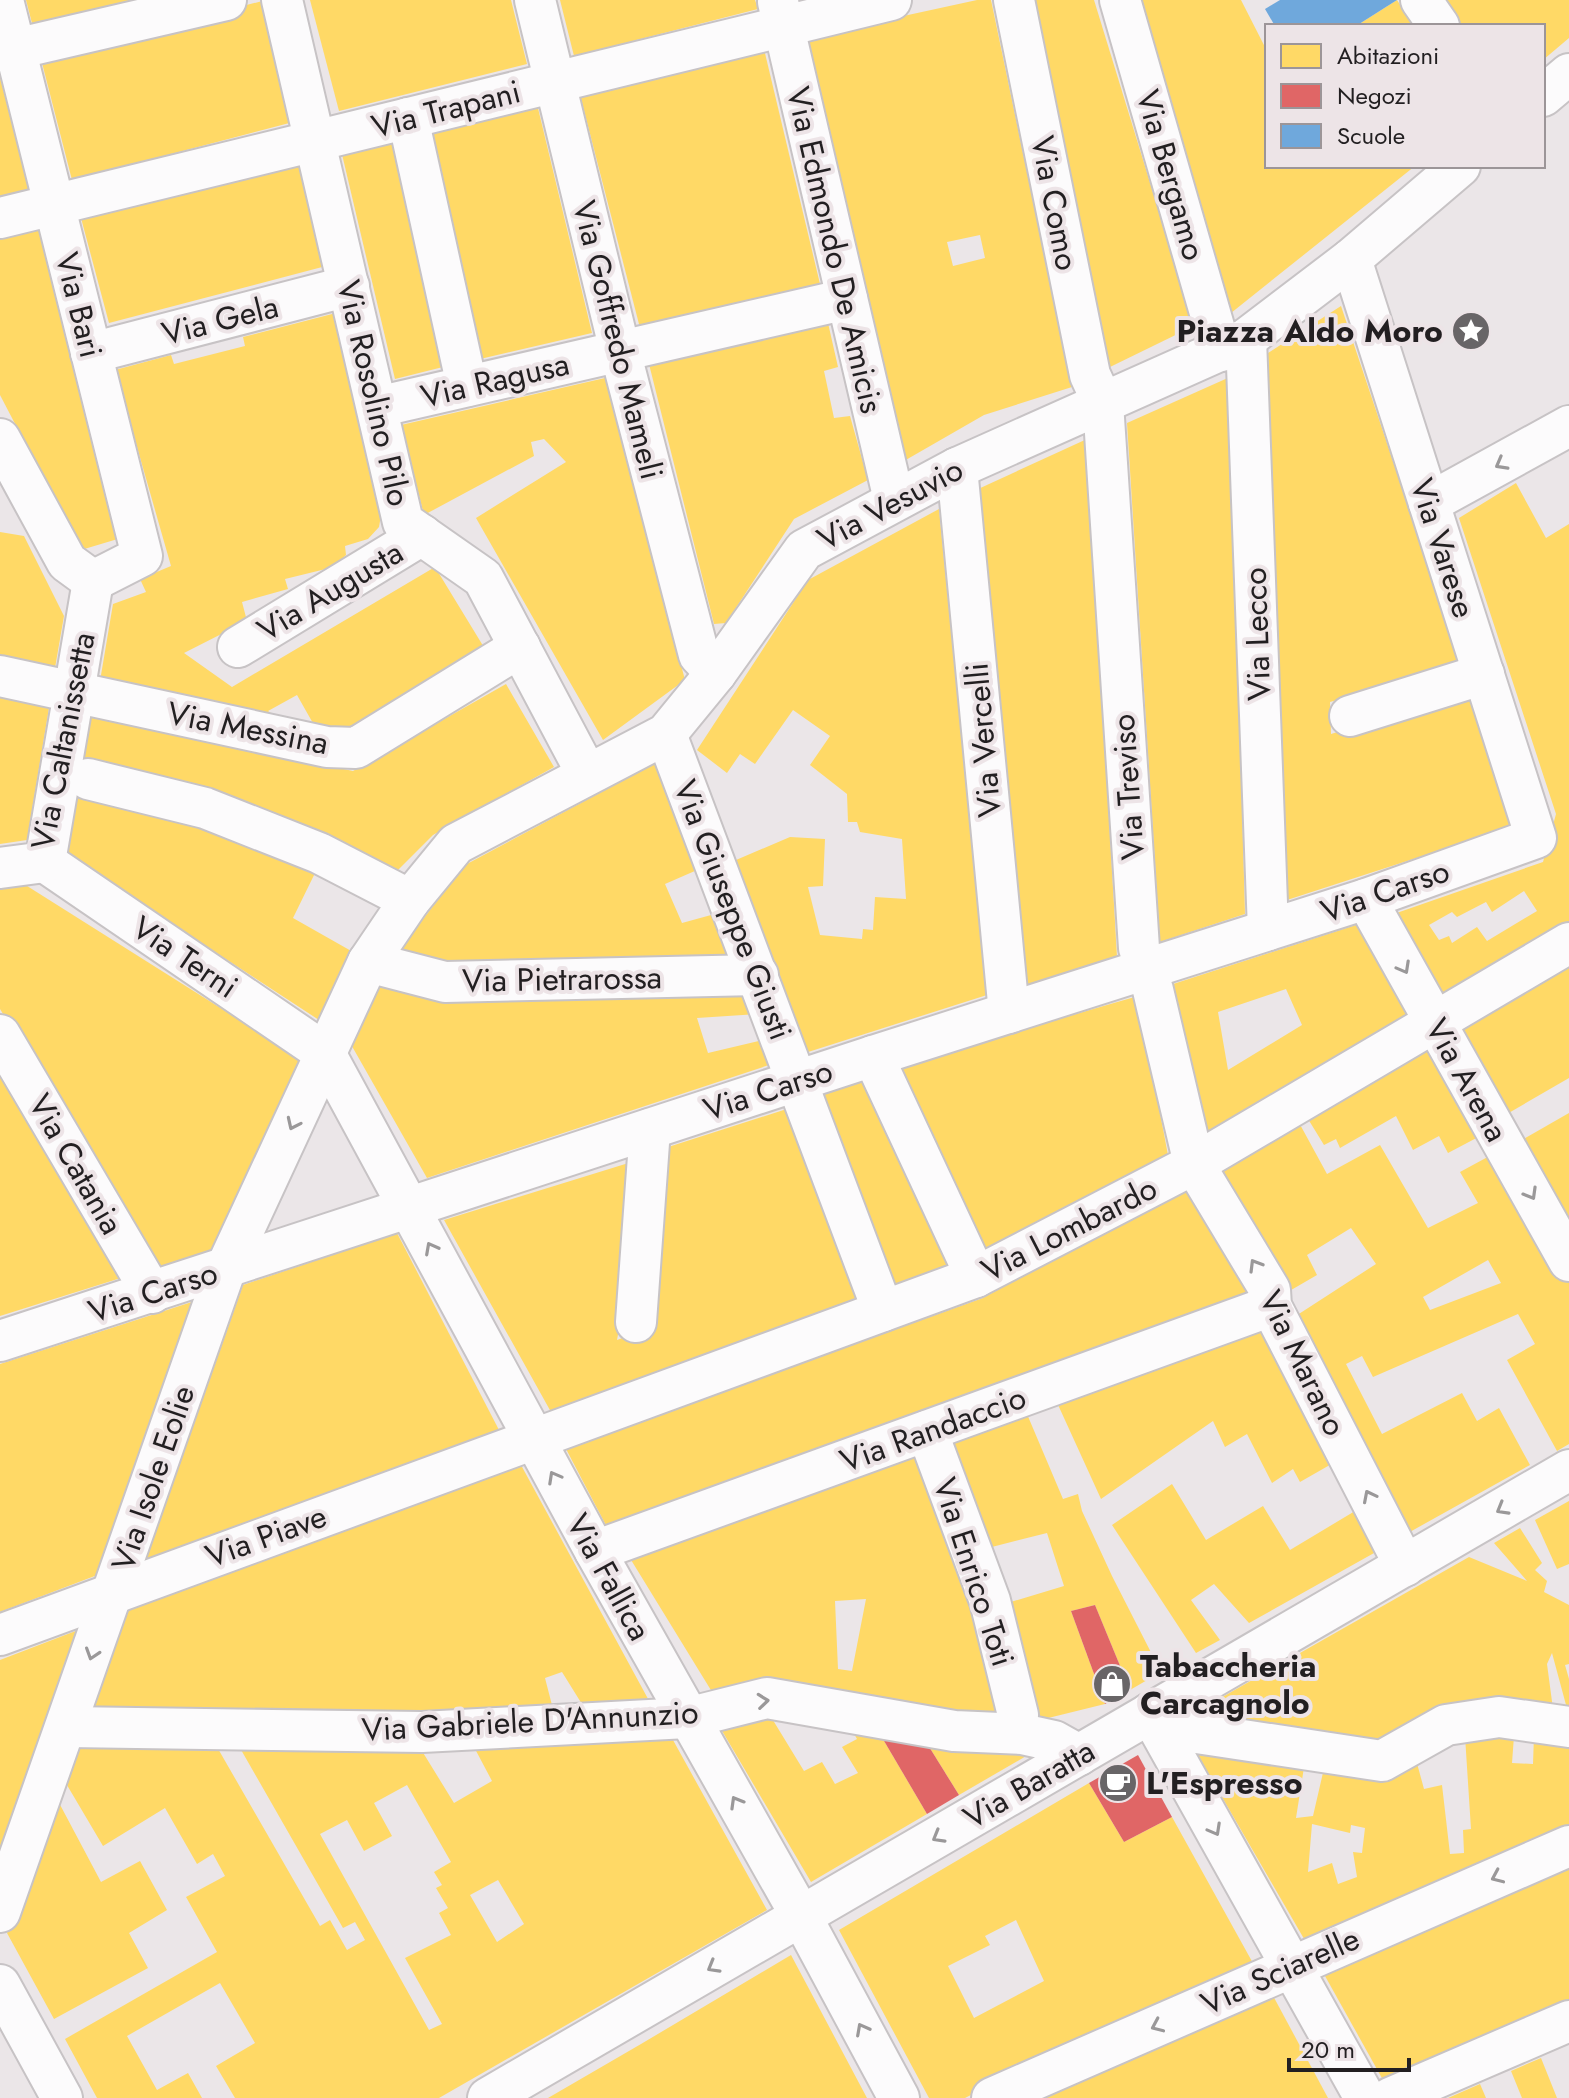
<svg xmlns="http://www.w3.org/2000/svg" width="1569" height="2098" font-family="Jost,sans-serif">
<rect width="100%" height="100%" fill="#ebe6e8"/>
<g fill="#ffd966" fill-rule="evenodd">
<polygon points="26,0 135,0 135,1 33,27"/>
<polygon points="266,0 297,121 72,180 41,59"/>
<polygon points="310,0 511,0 527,64 339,111"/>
<polygon points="560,0 755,0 758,9 574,56"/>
<path d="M977,0H991L1072,387L984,415L904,461L807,37ZM980,235L985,258L953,266L947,242Z"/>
<polygon points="1033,0 1094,0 1194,326 1110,367"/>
<polygon points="1139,0 1241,0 1267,51 1267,166 1415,166 1231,313"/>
<polygon points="1397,0 1414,26 1356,26"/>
<polygon points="1444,0 1569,0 1569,38 1543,60 1543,26 1462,26"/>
<polygon points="764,49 820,284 640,328 580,95"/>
<polygon points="0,77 29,190 0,198"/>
<polygon points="537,104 592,333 480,359 425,130"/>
<polygon points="392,138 447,366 395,379 341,150"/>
<polygon points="298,161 326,266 109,323 81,218"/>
<polygon points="39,225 121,538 81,550 0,395 0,237"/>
<polygon points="1341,306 1461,664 1330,702 1331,734 1470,691 1515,826 1287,900 1268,353"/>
<polygon points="336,313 381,515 379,527 368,539 345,546 346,555 334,567 285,579 288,589 242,602 247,621 184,653 232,687 435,567 485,649 348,732 314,725 297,695 268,711 276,717 100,681 113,604 146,592 140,579 171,566 115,370 171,355 174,364 245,346 243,337"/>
<polygon points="828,323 838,367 824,371 834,418 850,416 868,480 794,519 726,623 714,624 649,364"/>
<polygon points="1230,377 1245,914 1160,942 1127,423"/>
<polygon points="605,378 685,680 603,740 476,518 566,462 544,439 531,442 534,456 424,515 401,425"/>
<polygon points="1087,439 1117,957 1026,987 976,490"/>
<path d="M1516,483L1546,538L1569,524V930L1439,1007L1388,916L1543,862L1556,814L1459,518ZM1524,891L1537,911L1487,941L1477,927L1452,943L1449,936L1439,940L1429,925L1452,912L1457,917L1486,902L1492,912Z"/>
<polygon points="939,509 987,995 805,1053 729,863 790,837 825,839 823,886 808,887 820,935 862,939 863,929 873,930 875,897 906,899 902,839 860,832 857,822 848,822 847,794 810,765 830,736 793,710 755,764 740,754 727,773 697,750 808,580"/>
<polygon points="0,532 24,536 64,616 55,668 0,655"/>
<polygon points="506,684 554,767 433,835 395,873 82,764 90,715 353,771"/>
<polygon points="0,697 49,708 27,840 0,844"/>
<polygon points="663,759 704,867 665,884 682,923 722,912 742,964 468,969 392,959 465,865"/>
<polygon points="78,789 156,809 317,869 293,918 353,952 319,1020 68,856"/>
<polygon points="16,879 303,1060 214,1252 158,1267 0,1009 0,882"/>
<path d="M1359,924L1416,1018L1206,1140L1167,986ZM1286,989L1302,1025L1228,1070L1218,1012Z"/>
<polygon points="1569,958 1569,1078 1500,1118 1447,1027"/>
<polygon points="378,977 749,987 758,1014 697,1018 708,1053 767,1039 775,1063 427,1178 349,1041"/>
<polygon points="1138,996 1170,1166 981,1253 890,1068"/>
<polygon points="1430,1038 1484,1134 1448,1153 1439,1136 1413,1150 1396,1116 1340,1148 1336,1139 1324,1145 1305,1114"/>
<polygon points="0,1071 124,1277 0,1316"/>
<polygon points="863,1077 951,1264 890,1287 815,1096"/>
<polygon points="793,1107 864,1295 697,1361 551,1412 444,1220 635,1161 624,1301 617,1340 649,1328 662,1149"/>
<polygon points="1569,1113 1569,1239 1515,1144"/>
<path d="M1297,1119L1327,1174L1380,1145L1428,1228L1478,1203L1460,1172L1495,1153L1569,1283V1444L1557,1451L1507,1360L1535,1344L1518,1314L1373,1377L1362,1356L1346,1364L1382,1434L1462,1393L1477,1421L1499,1408L1530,1465L1399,1538L1288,1321L1376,1264L1351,1228L1307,1255L1317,1275L1286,1293L1213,1170ZM1488,1260L1501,1283L1430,1310L1423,1297Z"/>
<polygon points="1187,1184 1253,1293 610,1533 565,1447 983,1298"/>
<polygon points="397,1233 499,1430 146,1559 243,1285"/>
<polygon points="198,1300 100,1574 0,1612 0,1364"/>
<polygon points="1259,1324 1335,1462 1300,1482 1293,1469 1272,1483 1247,1434 1225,1447 1213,1421 1101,1499 1054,1396"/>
<polygon points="1024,1407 1063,1499 1078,1494 1082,1511 1112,1576 1161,1672 1130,1690 1095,1605 1071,1611 1105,1704 1032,1722 1004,1604 1064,1586 1047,1533 984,1549 939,1437"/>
<path d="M921,1445L1006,1719L766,1678L717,1700L628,1555ZM866,1599L852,1671L838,1669L835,1601Z"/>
<polygon points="521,1465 653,1708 585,1709 562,1672 545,1678 553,1709 89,1717 126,1610"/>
<polygon points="1172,1484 1206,1540 1263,1506 1290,1550 1360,1508 1383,1548 1249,1623 1214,1584 1191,1600 1220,1640 1196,1653 1112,1525"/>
<polygon points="1569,1501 1569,1564 1557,1569 1535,1520"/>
<polygon points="1520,1528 1542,1563 1535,1570 1547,1581 1544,1592 1569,1605 1569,1664 1565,1665 1569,1679 1569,1716 1552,1653 1547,1664 1553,1709 1377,1746 1189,1716 1469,1557 1527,1581 1494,1543"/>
<polygon points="86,1627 0,1870 0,1660"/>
<polygon points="768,1712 804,1771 822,1762 835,1784 858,1773 842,1747 857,1739 848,1723 877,1729 927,1814 811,1882 718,1724"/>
<path d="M668,1731L767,1910L439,2098H235L216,2066L255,2043L220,1983L127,2036L157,2090L188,2073L202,2098H97L65,2039L217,1952L186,1897L225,1876L213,1854L197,1864L165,1808L103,1846L64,1780L79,1740H213L320,1926L330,1920L347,1950L365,1940L355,1922L343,1928L236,1741L422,1751L454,1803L492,1781L474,1747ZM407,1785L451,1862L434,1872L442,1885L436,1888L448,1908L439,1913L451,1935L405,1958L442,2024L429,2030L320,1834L347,1820L364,1851L392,1836L374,1803ZM498,1880L524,1924L497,1942L470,1895Z"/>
<path d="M1534,1735L1569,1741V1828L1307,1944L1189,1740L1305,1761L1296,1818L1313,1816L1325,1764L1415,1756L1424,1789L1442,1785L1450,1854L1464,1853L1463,1830L1471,1829L1465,1736H1514L1512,1763L1533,1764ZM1312,1824L1350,1833L1351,1825L1365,1828L1362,1853L1353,1852L1357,1877L1338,1884L1332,1863L1308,1872Z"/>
<polygon points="923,1737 1033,1752 959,1795"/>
<path d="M1089,1783L1124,1842L1172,1817L1254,1965L1072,2043L965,2098H929L839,1930ZM1016,1920L1044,1981L974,2018L948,1966L990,1945L985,1936Z"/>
<polygon points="57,1799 101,1882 140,1861 167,1910 129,1933 148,1968 54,2019 7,1933"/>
<polygon points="1569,1860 1569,1999 1383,2080 1320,1967"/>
<polygon points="791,1955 867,2098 548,2098 641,2044"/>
<polygon points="1271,1992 1328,2098 1023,2098"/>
<polygon points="1541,2058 1557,2098 1522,2098 1511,2071"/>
<polygon points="1480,2084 1486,2098 1448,2098"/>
</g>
<g fill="#e06666">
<polygon points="1095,1605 1130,1690 1105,1704 1071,1611"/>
<polygon points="877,1729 923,1737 959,1795 927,1814"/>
<polygon points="1138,1755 1172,1817 1124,1842 1089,1783"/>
</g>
<polygon fill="#6fa8dc" points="1280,0 1397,0 1356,26 1275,26 1265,9"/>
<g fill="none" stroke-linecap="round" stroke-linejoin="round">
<g stroke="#c7c3c5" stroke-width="44">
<g id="minor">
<polyline points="3,0 142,556 93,581"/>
<polyline points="282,0 403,522 483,578 587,774"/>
<polyline points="535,0 620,351 699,655 716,673"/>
<polyline points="1014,0 1090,375 1103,403 1139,948 1153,990 1194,1164 1270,1290 1271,1306 1405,1566"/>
<polyline points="1120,0 1221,351"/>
<polyline points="1421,0 1439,26"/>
<polyline points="778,2 894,500"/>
<polyline points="15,49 226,0"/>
<polyline points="1543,96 1569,74"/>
<polyline points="408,118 467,386"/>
<polyline points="0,218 891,0"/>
<polyline points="1246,339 1268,930"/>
<polyline points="91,353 349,286"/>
<polyline points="377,407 847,299"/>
<polyline points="0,439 67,562 93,581"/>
<polyline points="957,468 1009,1013"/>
<polyline points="1429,503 1569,426"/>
<polyline points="238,647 422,535"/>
<polyline points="0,676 327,747 356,748 520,647"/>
<polyline points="1350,716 1484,674"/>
<polyline points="666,734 883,1311"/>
<polyline points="88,779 205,808 319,853 410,900"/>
<polyline points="45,862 325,1053 595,1551 801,1916 899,2098"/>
<polyline points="0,868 45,862 93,581"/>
<polyline points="1366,899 1569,1261"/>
<polyline points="368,962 445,982 758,975"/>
<polyline points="0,1035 152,1293"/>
<polyline points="873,1056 976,1277"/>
<polyline points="636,1322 650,1129"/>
<polyline points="0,1341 873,1056 1366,899 1536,838 1351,259"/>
<polyline points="927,1431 990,1601 1018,1715"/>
<polyline points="595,1551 1271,1306"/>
<polyline points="0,1635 976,1277 1194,1164 1569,943"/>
<polyline points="1150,1713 1365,2098"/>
<polyline points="68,1727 422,1732 687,1718 767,1698 954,1731 1022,1734 1054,1741 1079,1755"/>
<polyline points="1190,1732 1382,1761 1446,1725 1499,1717 1569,1727"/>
<polyline points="0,1912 226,1268 368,962 410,900 456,844 666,734 716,673 804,550 957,468 1246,339 1351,259 1460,166"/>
<polyline points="0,1985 62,2098"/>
<polyline points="488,2098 1569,1470"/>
<polyline points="992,2098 1569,1846"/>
<polyline points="1390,2098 1569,2021"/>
</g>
</g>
<use href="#minor" stroke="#fcfbfc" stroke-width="40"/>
</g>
<defs><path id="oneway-chevron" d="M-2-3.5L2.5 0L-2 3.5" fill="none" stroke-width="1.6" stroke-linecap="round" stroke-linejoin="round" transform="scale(2)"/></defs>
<g stroke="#9a9899">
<use href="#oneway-chevron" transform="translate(1501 464) rotate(151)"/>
<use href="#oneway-chevron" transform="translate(1404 968) rotate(61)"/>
<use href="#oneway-chevron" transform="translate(293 1124) rotate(115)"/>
<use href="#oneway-chevron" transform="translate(1531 1194) rotate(60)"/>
<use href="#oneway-chevron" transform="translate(431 1248) rotate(-118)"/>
<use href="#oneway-chevron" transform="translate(1255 1265) rotate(-121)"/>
<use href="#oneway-chevron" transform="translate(554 1477) rotate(-119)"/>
<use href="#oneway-chevron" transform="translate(1369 1496) rotate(-117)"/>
<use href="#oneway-chevron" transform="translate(1502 1509) rotate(150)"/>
<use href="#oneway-chevron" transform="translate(92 1654) rotate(108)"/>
<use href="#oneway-chevron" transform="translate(763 1701) rotate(-6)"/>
<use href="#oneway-chevron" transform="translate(736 1802) rotate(-120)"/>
<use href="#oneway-chevron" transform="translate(1215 1830) rotate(61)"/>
<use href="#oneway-chevron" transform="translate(938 1837) rotate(150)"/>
<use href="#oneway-chevron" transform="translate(1497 1877) rotate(156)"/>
<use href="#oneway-chevron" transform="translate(713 1967) rotate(150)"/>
<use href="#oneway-chevron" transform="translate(1157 2026) rotate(156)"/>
<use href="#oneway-chevron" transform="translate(862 2029) rotate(-118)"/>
</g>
<defs>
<g id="sight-disc" transform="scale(2)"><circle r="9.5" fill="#686567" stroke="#ede4e7"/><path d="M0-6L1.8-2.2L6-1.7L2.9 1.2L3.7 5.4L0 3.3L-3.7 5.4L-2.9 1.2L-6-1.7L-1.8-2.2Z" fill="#fff"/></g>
<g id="shop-disc" transform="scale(2)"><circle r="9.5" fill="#686567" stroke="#ede4e7"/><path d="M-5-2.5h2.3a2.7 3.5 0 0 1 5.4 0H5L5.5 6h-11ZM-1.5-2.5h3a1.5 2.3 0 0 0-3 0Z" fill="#fff"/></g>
<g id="cafe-disc" transform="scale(2)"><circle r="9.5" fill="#686567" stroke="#ede4e7"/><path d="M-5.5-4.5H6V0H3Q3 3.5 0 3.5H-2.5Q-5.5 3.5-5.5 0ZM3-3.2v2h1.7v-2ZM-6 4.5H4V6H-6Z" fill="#fff"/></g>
</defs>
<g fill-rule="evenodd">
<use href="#sight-disc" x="1471" y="331"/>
<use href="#shop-disc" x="1112" y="1684"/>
<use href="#cafe-disc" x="1118" y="1783"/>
</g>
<g text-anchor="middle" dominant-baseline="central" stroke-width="8" stroke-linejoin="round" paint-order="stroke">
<g font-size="32" fill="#221f21" stroke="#ede4e7">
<text transform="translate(446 109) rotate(-14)">Via Trapani</text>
<text transform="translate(1171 175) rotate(74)">Via Bergamo</text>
<text transform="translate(1055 203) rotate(79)">Via Como</text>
<text transform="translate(835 250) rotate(77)">Via Edmondo De Amicis</text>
<text transform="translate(79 305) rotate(76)">Via Bari</text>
<text transform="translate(220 320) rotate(-14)">Via Gela</text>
<text transform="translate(618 340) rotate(76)">Via Goffredo Mameli</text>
<text transform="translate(495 380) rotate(-13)">Via Ragusa</text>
<text transform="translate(374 393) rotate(77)">Via Rosolino Pilo</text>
<text transform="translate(890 504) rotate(-28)">Via Vesuvio</text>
<text transform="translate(1443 548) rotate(72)">Via Varese</text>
<text transform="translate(330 591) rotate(-31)">Via Augusta</text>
<text transform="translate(1257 634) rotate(-92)">Via Lecco</text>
<text transform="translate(248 728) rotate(11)">Via Messina</text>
<text transform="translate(983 740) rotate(-95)">Via Vercelli</text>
<text transform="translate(63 741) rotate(-79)">Via Caltanissetta</text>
<text transform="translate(1128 787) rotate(-94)">Via Treviso</text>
<text transform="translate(1385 891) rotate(-19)">Via Carso</text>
<text transform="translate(733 910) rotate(69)">Via Giuseppe Giusti</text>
<text transform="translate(185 957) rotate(34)">Via Terni</text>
<text transform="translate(562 979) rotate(-1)">Via Pietrarossa</text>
<text transform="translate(1467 1080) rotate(61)">Via Arena</text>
<text transform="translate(768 1090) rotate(-18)">Via Carso</text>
<text transform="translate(76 1164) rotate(60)">Via Catania</text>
<text transform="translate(1069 1229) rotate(-27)">Via Lombardo</text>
<text transform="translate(153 1292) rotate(-18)">Via Carso</text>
<text transform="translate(1303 1363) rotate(64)">Via Marano</text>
<text transform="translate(933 1429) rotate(-20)">Via Randaccio</text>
<text transform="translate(153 1478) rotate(-71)">Via Isole Eolie</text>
<text transform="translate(266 1536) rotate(-20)">Via Piave</text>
<text transform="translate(974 1572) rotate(72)">Via Enrico Toti</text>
<text transform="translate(609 1577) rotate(61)">Via Fallica</text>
<text transform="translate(530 1721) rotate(-3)">Via Gabriele D'Annunzio</text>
<text transform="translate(1029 1784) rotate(-30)">Via Baratta</text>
<text transform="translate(1280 1971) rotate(-24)">Via Sciarelle</text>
</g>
<g font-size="32" font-weight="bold" fill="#221f21" stroke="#ede4e7" text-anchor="start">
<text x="1443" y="331" text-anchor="end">Piazza Aldo Moro</text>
<text x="1140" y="1666">Tabaccheria<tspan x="1140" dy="37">Carcagnolo</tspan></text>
<text x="1146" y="1783">L'Espresso</text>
</g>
</g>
<rect x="1265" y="24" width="280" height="144" fill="#ede4e7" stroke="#9c9598" stroke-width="2"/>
<rect x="1281" y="44" width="40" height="24" fill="#ffd966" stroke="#9c9598" stroke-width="2"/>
<text x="1337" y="64" font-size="24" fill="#221f21">Abitazioni</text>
<rect x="1281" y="84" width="40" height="24" fill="#e06666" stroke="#9c9598" stroke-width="2"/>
<text x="1337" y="104" font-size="24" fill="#221f21">Negozi</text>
<rect x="1281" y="124" width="40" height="24" fill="#6fa8dc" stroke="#9c9598" stroke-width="2"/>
<text x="1337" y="144" font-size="24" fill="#221f21">Scuole</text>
<path d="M1289 2058v12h120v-12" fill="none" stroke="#221f21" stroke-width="4"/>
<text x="1301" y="2058" font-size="24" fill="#221f21" stroke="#ede4e7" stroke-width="6" paint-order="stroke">20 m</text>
</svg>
